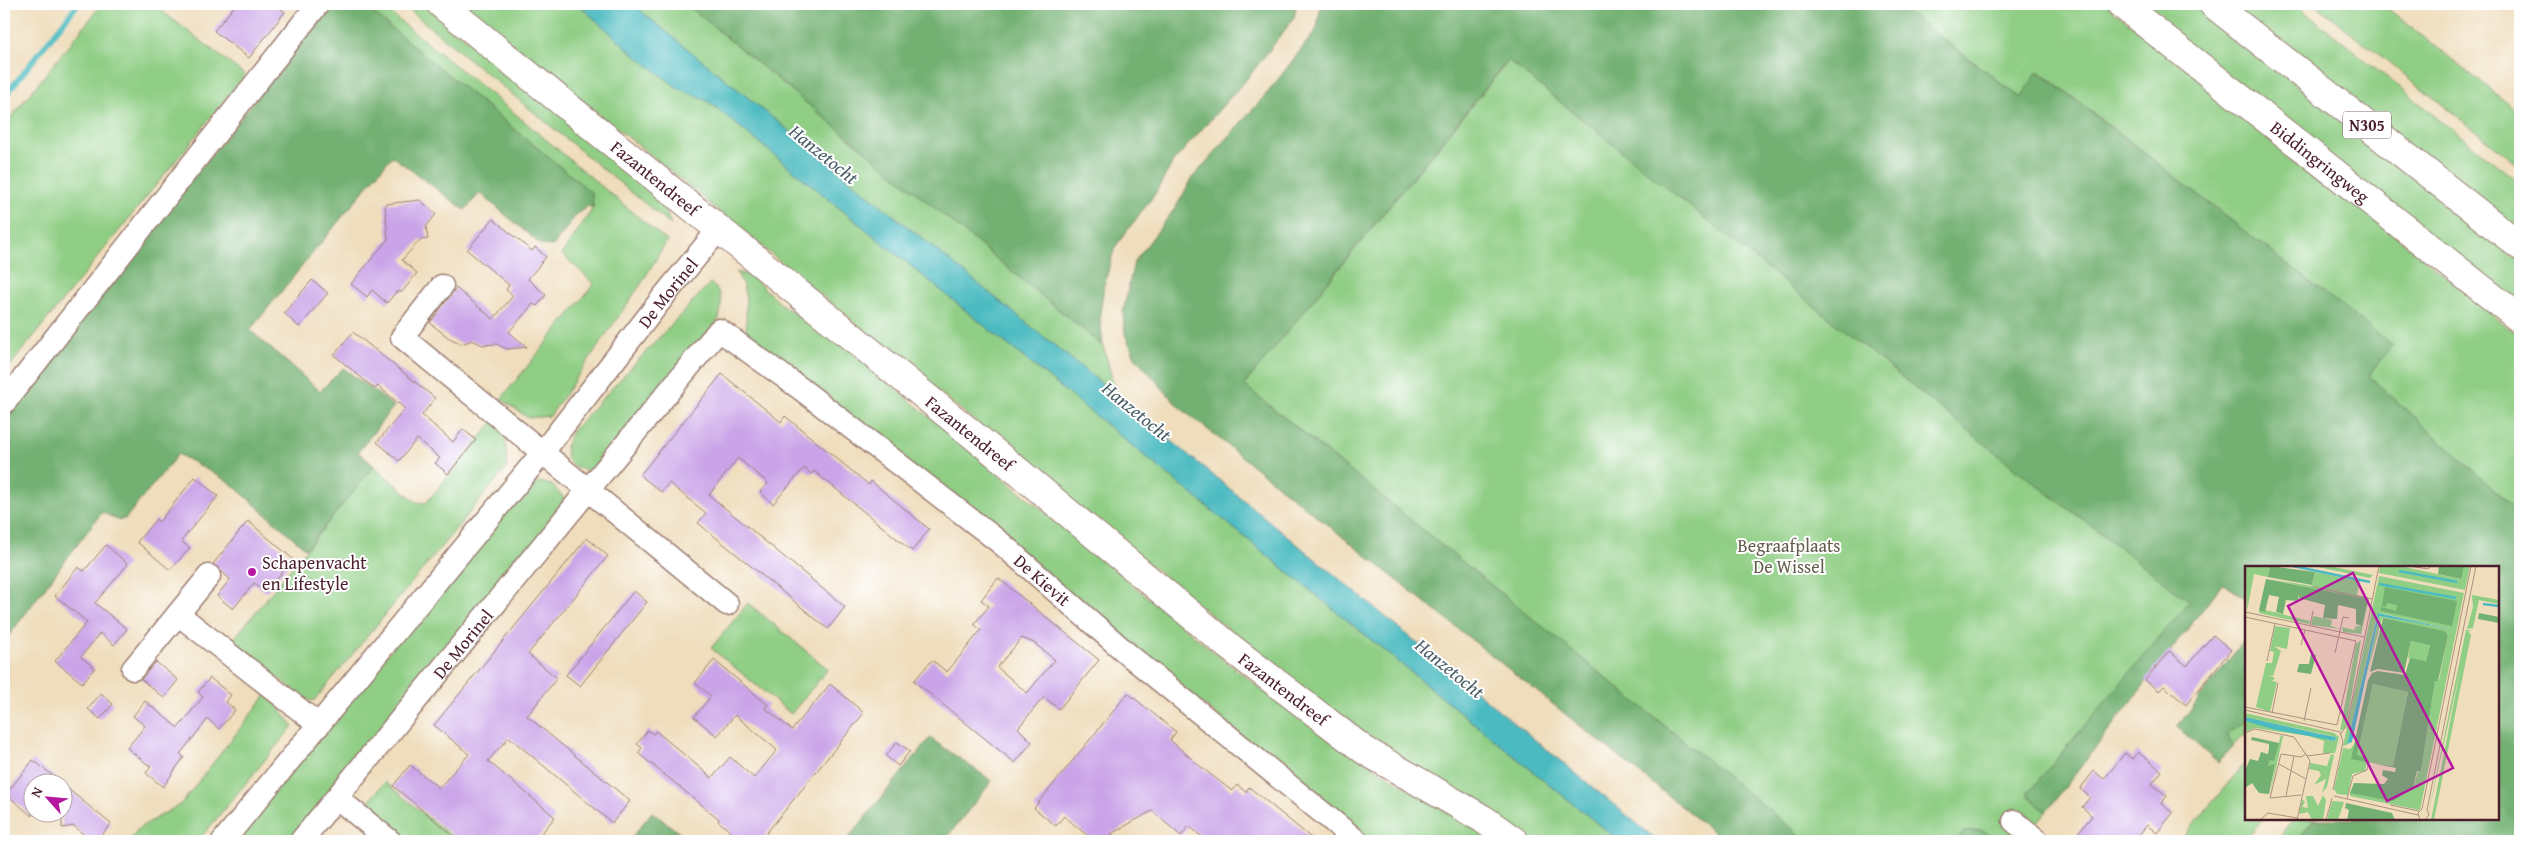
<svg xmlns="http://www.w3.org/2000/svg" width="2524" height="845" font-family="'Gentium Book Plus',serif">
<rect width="100%" height="100%" fill="#fff"/>
<filter id="ink" filterUnits="userSpaceOnUse"><feTurbulence type="fractalNoise" baseFrequency=".02" numOctaves="2"/><feDisplacementMap in="SourceGraphic" scale="10" xChannelSelector="R" yChannelSelector="G"/><feConvolveMatrix kernelMatrix="1 2 1 2 8 2 1 2 1" color-interpolation-filters="sRGB"/></filter>
<filter id="wash" filterUnits="userSpaceOnUse"><feTurbulence type="fractalNoise" baseFrequency=".0096" numOctaves="4" result="noise"/><feDisplacementMap in="SourceGraphic" scale="20" xChannelSelector="R" yChannelSelector="G"/><feGaussianBlur stdDeviation="1.12" result="paint"/><feColorMatrix in="noise" values="0 0 0 0 0 0 0 0 0 0 0 0 0 0 0 0 0 1.4 0 .05"/><feComposite in="paint" operator="in"/></filter>
<g filter="url(#wash)">
<rect width="100%" height="100%" fill="#efddbb"/>
<g fill="#8fce84" stroke="#6c7658">
<polygon points="102,4 153,4 245,75 4,373 4,126"/>
<polygon points="362,4 379,4 513,112 667,241 641,284 550,416 528,418 501,399 594,284 562,254 593,208 592,193"/>
<polygon points="402,4 423,4 659,193 671,225"/>
<polygon points="459,4 578,4 635,55 678,88 709,102 1619,841 1533,841 1361,732 1266,660 642,148"/>
<polygon points="632,4 686,4 1103,346 1117,396"/>
<polygon points="1897,4 2105,4 2396,235 2520,337 2520,513 2369,376 2391,345 2039,71 2021,98"/>
<polygon points="2135,4 2193,4 2520,261 2520,310"/>
<polygon points="2227,4 2295,4 2520,183 2520,235"/>
<polygon points="2315,4 2382,4 2520,113 2520,166"/>
<polygon points="1509,60 2011,465 2191,601 2027,794 2046,812 2022,841 2003,841 1999,838 1965,832 1954,841 1807,841 1244,385"/>
<path d="M736,272L751,276L781,304L851,352L1215,653L1282,705L1335,743L1494,841H1373L747,338C744,313 751,294 736,272Z"/>
<path d="M710,283C724,293 722,304 719,319L592,471C563,467 560,454 573,430Z"/>
<polygon points="494,421 505,430 507,467 314,701 305,699 232,641 374,466 416,502 426,503"/>
<polygon points="540,482 552,485 564,498 559,515 292,841 234,841 524,487"/>
<polygon points="748,603 828,669 791,714 711,648"/>
<polygon points="266,695 278,706 293,726 198,841 129,841 139,828 181,804"/>
<polygon points="2246,721 2246,735 2242,737 2234,745 2226,734"/>
<polygon points="2246,762 2246,819 2263,819 2245,841 2180,841"/>
<polygon points="385,782 457,841 405,841 365,806"/>
<polygon points="2294,819 2314,819 2297,841 2277,841"/>
</g>
<g fill="#73b172" stroke="#5e684e">
<polygon points="331,4 362,4 592,193 593,208 588,206 576,215 553,246 541,245 480,193 465,210 392,156 250,330 320,391 343,368 394,406 358,452 374,466 306,549 229,482 178,454 125,519 117,520 102,512 4,642 4,417"/>
<polygon points="686,4 1294,4 1296,8 1294,18 1250,75 1173,162 1155,194 1115,247 1104,285 1100,316 1103,346"/>
<polygon points="1321,4 1897,4 2021,98 2038,71 2392,345 2369,376 2520,513 2520,829 2510,841 2297,841 2314,819 2498,819 2498,568 2246,568 2246,599 2223,583 2046,812 2027,794 2190,601 2011,465 1508,60 1244,385 1807,841 1725,841 1178,406 1135,357 1125,334 1123,312 1134,262 1176,207 1193,177 1269,91 1317,29"/>
<polygon points="2246,638 2246,721 2226,734 2234,745 2218,763 2177,727"/>
<polygon points="930,738 992,781 944,841 846,841"/>
<polygon points="652,812 690,841 629,841"/>
<polygon points="1981,830 2003,841 1954,841 1965,832"/>
</g>
<polygon fill="#4cbbc1" stroke="#4b6d76" points="578,4 632,4 1117,396 1658,841 1619,841 709,102 678,88 635,55"/>
<g fill="none" stroke-linecap="round" stroke-linejoin="round">
<polyline stroke="#4cbbc1" stroke-width="5.5" points="4,97 78,4"/>
</g>
<g id="blocks">
<g fill="#caa4e8" fill-rule="evenodd">
<polygon points="236,4 274,4 285,12 249,58 214,31"/>
<polygon points="420,200 436,214 426,227 428,239 420,240 402,260 417,273 402,292 396,292 387,303 372,290 367,297 351,284 388,239 385,204"/>
<polygon points="493,219 532,251 535,247 546,257 528,279 546,295 537,306 533,304 509,332 527,347 507,349 496,344 483,345 472,340 462,344 449,338 430,323 456,288 493,319 513,296 506,290 509,285 467,250"/>
<polygon points="312,280 328,293 299,327 284,313"/>
<polygon points="353,332 435,398 422,415 453,442 463,429 476,440 448,474 435,463 440,458 417,439 399,461 377,442 405,409 378,386 375,389 334,355"/>
<polygon points="722,374 781,422 785,416 869,485 871,481 929,529 912,551 814,471 811,474 804,468 773,504 760,492 768,483 738,458 709,495 845,607 828,629 698,523 706,513 669,483 661,492 640,475"/>
<polygon points="195,477 218,496 181,541 190,548 170,570 137,542 156,519 159,522"/>
<polygon points="248,521 293,559 266,592 254,583 233,609 217,596 230,579 213,564"/>
<polygon points="587,538 608,556 528,654 557,678 527,716 630,801 612,823 509,737 488,761 555,817 535,841 460,841 393,786 410,765 439,788 469,754 434,725"/>
<polygon points="106,545 128,564 95,603 127,629 114,645 100,633 81,657 95,668 82,683 55,661 87,622 55,596 78,567 84,571"/>
<path d="M998,578L1099,660L1059,709L1044,697L1018,728L1032,742L1015,763L914,681L932,660L947,672L961,655L981,630L974,624L989,606L981,600ZM1022,638L1034,643L1055,660L1027,693L997,667Z"/>
<polygon points="634,591 647,602 580,686 566,675"/>
<polygon points="2213,635 2231,650 2186,705 2164,686 2159,691 2145,680 2169,651 2187,666"/>
<polygon points="714,660 768,705 765,708 792,730 830,684 864,713 760,841 723,841 731,832 718,821 719,819 638,753 642,748 637,744 648,730 653,734 656,731 712,778 730,757 754,778 777,750 735,715 717,736 694,717 711,696 695,683"/>
<polygon points="156,662 178,680 164,698 141,679"/>
<polygon points="210,678 231,695 226,702 235,710 219,729 208,719 180,754 184,757 163,787 146,773 151,767 127,748 145,726 133,716 145,701 178,728 203,697 198,692"/>
<polygon points="101,693 113,704 100,719 88,709"/>
<polygon points="1128,693 1176,732 1170,740 1201,767 1232,791 1237,785 1246,792 1249,787 1315,841 1207,841 1189,826 1181,836 1152,811 1111,834 1119,841 1094,841 1064,816 1056,826 1034,808"/>
<polygon points="897,742 910,751 898,766 886,756"/>
<polygon points="2138,752 2162,771 2152,784 2167,796 2161,804 2173,813 2157,833 2147,825 2134,841 2130,841 2122,835 2117,841 2071,841 2092,816 2082,807 2090,797 2080,789 2094,771 2104,779 2125,753 2132,759"/>
<polygon points="33,760 61,782 32,782 32,816 6,794"/>
<polygon points="62,784 111,824 97,841 91,841 74,826 62,828"/>
</g>
</g>
</g>
<g filter="url(#ink)">
<use href="#blocks" fill-opacity="0" stroke="#9c7e73" stroke-width="1"/>
<g fill="none" stroke-linecap="round" stroke-linejoin="round">
<g stroke="#9c7e73" stroke-width="25">
<g id="minor">
<polyline points="442,286 402,337 727,604"/>
<polyline points="4,403 318,4"/>
<polyline points="178,614 319,725"/>
<polyline points="133,669 209,576"/>
<polyline points="337,798 390,841"/>
<polyline points="2014,821 2038,841"/>
<path id="s1" d="M223,841L543,452L664,296L719,229"/>
<path id="s2" d="M301,841L719,330L801,389L1002,544L1130,656L1357,841"/>
</g>
</g>
<g stroke="#9c7e73" stroke-width="30">
<g id="tertiary">
<path id="s3" d="M441,4L1020,473L1231,648L1364,750L1483,819L1514,841"/>
</g>
</g>
<g stroke="#9c7e73" stroke-width="30">
<g id="primary">
<path id="s4" d="M2121,4L2520,319"/>
<polyline points="2213,4 2520,246"/>
</g>
</g>
<use href="#minor" stroke="#fff" stroke-width="22"/>
<use href="#tertiary" stroke="#fff" stroke-width="28"/>
<use href="#primary" stroke="#fff" stroke-width="28"/>
</g>
</g>
<circle fill="#b5179e" stroke="#fff" stroke-width="2" cx="252" cy="572" r="5"/>
<g text-anchor="middle" dominant-baseline="central" stroke-width="4" stroke-linejoin="round" paint-order="stroke">
<rect fill="#fff" stroke="#80626b" stroke-width="1" x="2343" y="111.5" width="48" height="27" rx="4"/>
<g font-size="16" font-weight="bold" fill="#4a1f2b">
<text x="2367" y="125">N305</text>
</g>
<g font-size="18" fill="#4a1f2b" stroke="#fff">
<text stroke="none"><textPath href="#s4" startOffset="254">Biddingringweg</textPath></text>
<text stroke="none"><textPath href="#s3" startOffset="276">Fazantendreef</textPath></text>
<text stroke="none"><textPath href="#s1" startOffset="706">De Morinel</textPath></text>
<text stroke="none"><textPath href="#s3" startOffset="681">Fazantendreef</textPath></text>
<text stroke="none"><textPath href="#s2" startOffset="1069">De Kievit</textPath></text>
<text stroke="none"><textPath href="#s2" startOffset="255">De Morinel</textPath></text>
<text stroke="none"><textPath href="#s3" startOffset="1086">Fazantendreef</textPath></text>
</g>
<g font-size="18" fill="#625c4a" stroke="#fff">
<text x="1789" y="545">Begraafplaats<tspan x="1789" dy="21">De Wissel</tspan></text>
</g>
<g font-size="18" fill="#4a1f2b" stroke="#fff" text-anchor="start">
<text x="262" y="562">Schapenvacht<tspan x="262" dy="21">en Lifestyle</tspan></text>
</g>
<g font-size="19" font-style="italic" fill="#4b5d67" stroke="#fff">
<text transform="translate(824 154) rotate(39)">Hanzetocht</text>
<text transform="translate(1137 411) rotate(39)">Hanzetocht</text>
<text transform="translate(1450 668) rotate(39)">Hanzetocht</text>
</g>
</g>
<g transform="translate(2245 566)">
<rect width="254" height="254" fill="#efddbb"/>
<path d="M0,0H25L23,11L9,8L2,45ZM68,0H84L128,9L125,12ZM135,0H155L215,13L219,0H225L220,24L134,7ZM70,6L115,15L112,29L124,32L116,68L98,66L97,61L109,64L111,60H117L122,33L23,13L67,20ZM134,10L219,27L175,244L105,230V227L168,222L173,205H176L190,114H194L203,70L200,65L137,52L122,109L134,50L210,64L135,47L132,50L102,178L106,177L98,180ZM227,29L254,34V38L234,34L228,62L222,63L228,41ZM14,44H20L65,55L64,58L14,47ZM68,50L87,54L86,60L95,63L66,59ZM30,60L45,62L42,83L29,80L36,85L28,110L23,109L30,112L27,115L32,116L25,146L11,141L21,97H27L29,86L25,85ZM221,64H227L223,65L226,69L189,254H186L216,100L182,254ZM116,74L101,162L95,165L111,78ZM166,75L185,78L181,95L163,92ZM128,118L163,126L148,200L122,196L120,205L107,208L103,229L92,228L89,223L98,182L105,183L110,178L107,193L112,189ZM0,147L89,167L94,171L90,187H78L79,175L64,170L10,162L0,166V155L90,175L91,171L0,151ZM36,169L38,170L25,229L30,198L23,201L25,194H29ZM86,188L89,189L82,221L77,227L81,213L69,219L76,209L74,205L64,203L65,197L82,200ZM78,229L81,234L78,254H67L63,246L54,248L57,233L60,236L57,241L63,242L61,230H68L73,240ZM87,235L99,236L93,254H82Z" fill="#8fce84"/>
<path d="M25,0L70,6L67,19L23,11ZM194,0H219L216,13L193,8ZM21,13L123,33L117,60L111,58V43L93,39L92,53L78,52L80,39L54,32V27L53,35L41,34L38,48L31,46L34,31L24,29L20,46L14,44ZM140,21L212,35L207,60L136,45V41L151,45L152,39L142,37L141,41L137,40ZM234,47L254,51V57L233,53ZM138,52L200,65L203,70L193,115H190L176,205H172L168,222L148,235L105,227L109,217L139,218L143,213L137,209L138,204L150,206L151,202L126,197L148,200L163,126L128,118L112,189L121,192L122,196L106,193L123,114L127,107L133,105L160,109L165,92L181,95L185,79L166,75L159,107L133,103L125,106ZM66,88L71,89L66,108L52,106L54,98H64ZM7,171L34,177L29,195L25,194L23,200L30,198L24,228L14,227L7,217L0,222V205L5,193L13,195L16,186L23,188L24,182V178L6,174ZM101,237L147,247L150,254H102L104,244L100,242Z" fill="#73b172"/>
<path d="M133,47L210,64L134,50L107,176L102,178ZM0,151L75,168L91,171L90,175L31,164L0,155Z" fill="#4cbbc1"/>
<path fill="none" stroke="#4cbbc1" stroke-width="2.5" d="M48,0L125,16M154,5L212,16M134,18L211,32M238,38L254,40"/>
<path fill="none" stroke="#ad9181" stroke-width="1" d="M164,0L183,3L186,0M68,21L127,33M0,46L119,71M0,51L111,75L92,159L0,141M65,60L68,45M56,79L60,64M90,87L98,51L104,52M22,95L30,57M0,144L95,166L98,176L88,224M27,147L33,117M59,155L66,122M0,167L10,163L49,171L62,190L85,187M95,169L102,159L134,0M34,198L61,213M56,229L25,232L36,188L56,191L61,188M41,230L49,190M89,230L173,249M102,233L108,210L122,204L124,195M145,239L174,245M15,254L23,247L52,252M52,254L65,195L62,190M81,254L87,232M175,254L173,247L177,243L226,0M180,254L184,249L182,244L231,0"/>
<path fill="#b5179e" fill-opacity="0.15" stroke="#b5179e" stroke-width="2.5" d="M108,7L208,202L142,235L43,40Z"/>
<rect width="254" height="254" fill="none" stroke="#4a1f2b" stroke-width="2.5"/>
</g>
<rect width="2524" height="845" fill="none" stroke="#fff" stroke-width="20"/>
<g transform="translate(48 798) rotate(297)"><circle r="24" fill="#ffffff" stroke="#b7a5aa"/>
<path d="M0-4L9 19L0 12L-9 19Z" fill="#b5179e"/>
<text y="-8" font-size="14" font-weight="bold" text-anchor="middle" fill="#4a1f2b">N</text>
</g>
</svg>
